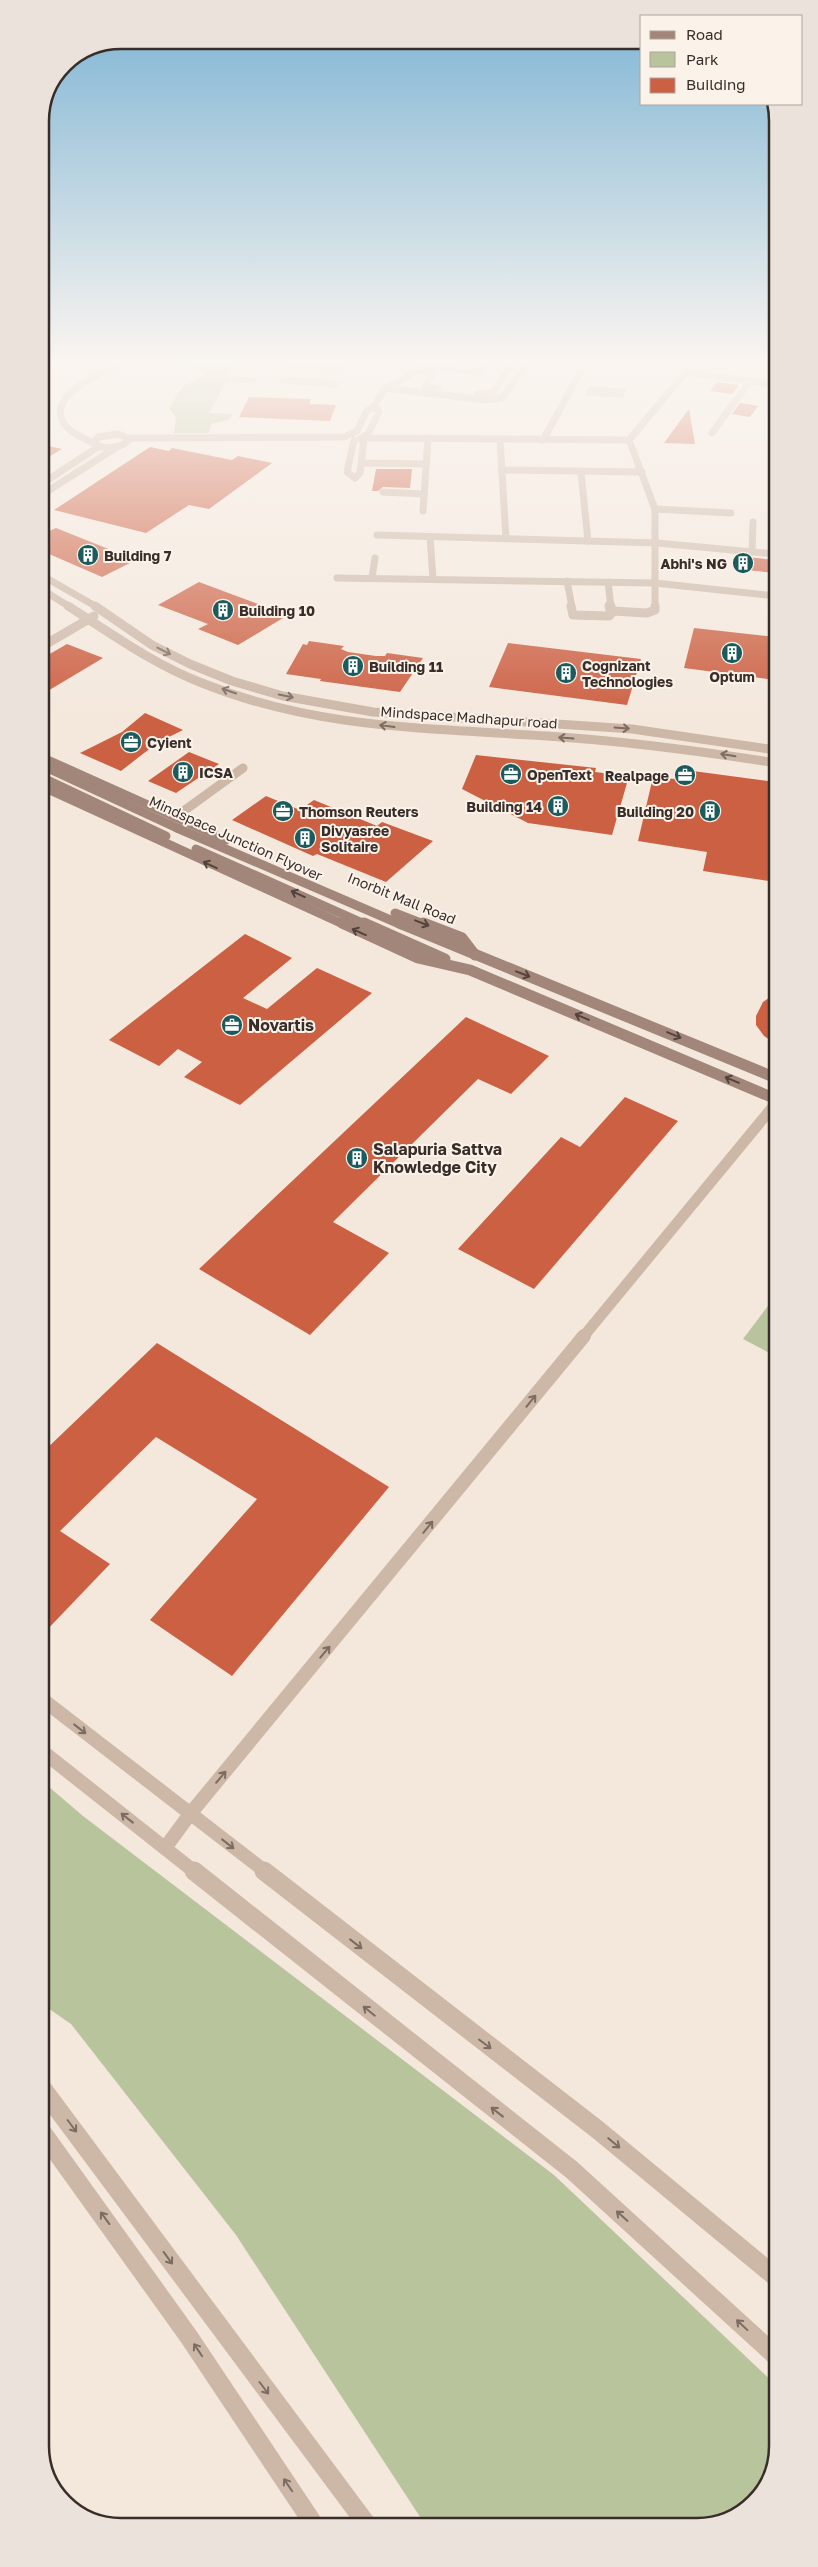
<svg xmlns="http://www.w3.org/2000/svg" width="818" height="2567" font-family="'Golos Text',sans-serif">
<rect width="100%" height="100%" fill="#f4e8dd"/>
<g fill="#b8c49c">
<polygon points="171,362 234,362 226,376 258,378 255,383 226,382 209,413 233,414 229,420 211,424 209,433 174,433 176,418 169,408 183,386 207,374"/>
<polygon points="589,386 626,389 623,398 585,395"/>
<polygon points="777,1294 777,1357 743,1339"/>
<polygon points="42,1781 83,1816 554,2175 778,2387 778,2446 761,2496 718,2524 426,2526 236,2235 71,2024 42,2004"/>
</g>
<g fill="#cc6043">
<polygon points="717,382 739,385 732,394 710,391"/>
<polygon points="249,397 311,399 309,404 336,405 330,421 239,417"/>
<polygon points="740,403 758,406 750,417 732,414"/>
<polygon points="689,409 695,444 664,443"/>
<polygon points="40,444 62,449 40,462"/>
<polygon points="150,447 169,451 172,448 232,460 238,456 272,463 209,509 189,505 146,533 54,510"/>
<polygon points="376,469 412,469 410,488 383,487 378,491 372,491"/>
<polygon points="56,528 136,560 102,577 40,550 40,535"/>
<polygon points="735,556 776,560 776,573 735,569"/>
<polygon points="199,582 288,615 238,645 198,629 208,624 158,605"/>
<polygon points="694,628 776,637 776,680 684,668"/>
<polygon points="309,641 344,646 341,649 348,652 376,656 385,656 387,653 423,658 400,692 320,681 321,679 286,674 303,644 307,645"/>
<polygon points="508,643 641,659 627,705 489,687"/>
<polygon points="67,644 103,658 41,695 41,659"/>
<polygon points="145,713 183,730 157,743 121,771 80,753 122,732"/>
<polygon points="189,752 219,764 176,793 148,781"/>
<polygon points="476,755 596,768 595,772 629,776 612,835 528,823 462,789"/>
<polygon points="678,769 776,782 776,882 703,871 707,852 638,841 653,777 675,779"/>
<polygon points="266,796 300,810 314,800 377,826 382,822 433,841 386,882 317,854 313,856 232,820"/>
<polygon points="245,934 292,958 243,998 267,1009 317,968 372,993 240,1105 184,1077 202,1062 178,1049 159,1066 109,1040"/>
<polygon points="776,993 776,1044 764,1036 756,1025 756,1016 763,1002"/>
<polygon points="466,1017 549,1056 511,1094 478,1079 333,1222 389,1253 310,1335 199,1269"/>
<polygon points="625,1097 678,1121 534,1289 458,1249 561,1137 580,1147"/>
<polygon points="157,1343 389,1487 232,1676 150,1620 257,1499 156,1437 60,1531 110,1564 42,1635 42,1453"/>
</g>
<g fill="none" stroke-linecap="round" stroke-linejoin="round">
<g stroke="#cdb8a8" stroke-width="7">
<polyline points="562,362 586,363"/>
<polyline points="290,365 341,367"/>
<polyline points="428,366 477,372 483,369 487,362"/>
<polyline points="420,370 433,373 425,386 438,389"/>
<polyline points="686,372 776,385"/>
<polyline points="283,380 334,384"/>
<polyline points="385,388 486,400 502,398 529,362"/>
<polyline points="478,394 492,393 514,362"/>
<polyline points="712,433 750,381"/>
<polyline points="500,439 506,538"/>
<polyline points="354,440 347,472 355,478 360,473 364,438"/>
<polyline points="543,440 586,362"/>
<polyline points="629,440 655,509 655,607"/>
<path d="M93,443C82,437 67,432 62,420C50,392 108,369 127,362"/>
<polyline points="362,463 426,464"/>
<polyline points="501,470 642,472"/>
<polyline points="581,472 588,541"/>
<polyline points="383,492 424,494"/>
<polyline points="773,502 776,502"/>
<polyline points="655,509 731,513"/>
<polyline points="423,511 428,438"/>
<polyline points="377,535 657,543 776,554"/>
<polyline points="430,537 433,579"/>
<polyline points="752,552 753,522"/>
<polyline points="337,578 655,583 776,596"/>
<polyline points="372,578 375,558"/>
<polyline points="567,581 572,607"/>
<polyline points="608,582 611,607"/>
<polyline points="609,604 610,607"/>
</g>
<g stroke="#cdb8a8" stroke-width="9">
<polyline points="571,606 573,615 609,616 611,614 609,606"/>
<polyline points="611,606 612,611 647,613 655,610 655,606"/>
<polyline points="174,818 243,768"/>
</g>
<g stroke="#cdb8a8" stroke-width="7">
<path d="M118,434L128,438V441C118,449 104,450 93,443L98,437Z"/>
<polyline points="128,438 344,437 357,431 366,412 374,406 385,388 435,362"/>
<polyline points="364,438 629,440 686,372 688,362"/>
<polyline points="360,439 368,434 379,412 374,406"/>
<polyline points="40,485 98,447"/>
<polyline points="40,496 117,447"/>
<polyline points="41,575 97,607"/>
<polyline points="41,589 70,607"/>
</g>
<g stroke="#cdb8a8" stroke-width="9">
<path d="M68,606C112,634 153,664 202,683C316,729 427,728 547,736C624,741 700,751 776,763"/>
<polyline points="95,606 152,645 190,664 232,681 283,696 373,712 632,729 776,750"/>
<polyline points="41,647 94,616"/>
</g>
<polyline stroke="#cdb8a8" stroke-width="11" points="583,1337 776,1103"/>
<g stroke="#cdb8a8" stroke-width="14">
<polyline points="42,1699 266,1872"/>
<polyline points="42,1751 195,1872"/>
<polyline points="165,1848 190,1814 584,1336"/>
</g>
<g stroke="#cdb8a8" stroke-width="19">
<polyline points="194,1871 572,2170 778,2358"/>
<polyline points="264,1871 598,2130 778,2279"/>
<polyline points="42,2088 368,2526"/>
<polyline points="42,2132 189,2337 315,2526"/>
</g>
<g stroke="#a18679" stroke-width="9">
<polyline points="41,757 226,840"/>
<polyline points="41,786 345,925"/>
<polyline points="177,828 402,925"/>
<polyline points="196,849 367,925"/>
<polyline points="395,913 426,925"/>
</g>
<g stroke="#a18679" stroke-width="11">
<polyline points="342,923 418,958 470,970 776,1099"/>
<polyline points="364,923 445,959"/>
<polyline points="399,923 776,1078"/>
<polyline points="423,923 462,938 475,955"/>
</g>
<g stroke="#a18679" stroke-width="9">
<polyline points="41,765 177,828"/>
<polyline points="41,777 166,836"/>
</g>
</g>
<defs><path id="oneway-shaft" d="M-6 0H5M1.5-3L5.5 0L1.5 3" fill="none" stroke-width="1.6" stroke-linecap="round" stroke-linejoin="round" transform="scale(1.25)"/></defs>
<g stroke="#7c6c62">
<use href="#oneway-shaft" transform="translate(164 651) rotate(27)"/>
<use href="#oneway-shaft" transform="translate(229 691) rotate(-161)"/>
<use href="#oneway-shaft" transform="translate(286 696) rotate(12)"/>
<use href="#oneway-shaft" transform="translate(387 726) rotate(-172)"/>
<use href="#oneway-shaft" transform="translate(622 728) rotate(4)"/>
<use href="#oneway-shaft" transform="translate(566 738) rotate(-176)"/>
<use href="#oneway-shaft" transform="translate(728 755) rotate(-171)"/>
<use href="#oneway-shaft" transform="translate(531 1401) rotate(-51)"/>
<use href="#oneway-shaft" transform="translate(428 1527) rotate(-51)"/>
<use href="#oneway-shaft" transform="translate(325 1652) rotate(-50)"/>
<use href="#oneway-shaft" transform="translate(80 1729) rotate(38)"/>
<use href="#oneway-shaft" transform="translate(221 1777) rotate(-50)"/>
<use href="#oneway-shaft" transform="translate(127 1818) rotate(-142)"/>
<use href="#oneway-shaft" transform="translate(228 1844) rotate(38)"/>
<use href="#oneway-shaft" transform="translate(356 1944) rotate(38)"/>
<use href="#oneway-shaft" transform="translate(369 2011) rotate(-141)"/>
<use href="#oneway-shaft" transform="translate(485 2044) rotate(37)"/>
<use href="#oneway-shaft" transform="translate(497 2112) rotate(-142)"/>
<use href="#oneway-shaft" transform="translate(72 2126) rotate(53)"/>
<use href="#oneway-shaft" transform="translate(614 2143) rotate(40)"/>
<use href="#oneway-shaft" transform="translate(622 2216) rotate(-138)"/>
<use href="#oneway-shaft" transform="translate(105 2218) rotate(-126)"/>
<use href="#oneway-shaft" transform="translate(168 2258) rotate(54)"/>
<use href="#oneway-shaft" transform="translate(742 2325) rotate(-137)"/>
<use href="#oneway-shaft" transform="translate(198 2350) rotate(-124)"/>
<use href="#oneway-shaft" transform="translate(264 2388) rotate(53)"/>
<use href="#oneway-shaft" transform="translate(288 2485) rotate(-124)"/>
</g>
<g stroke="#53433d">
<use href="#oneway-shaft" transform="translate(210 865) rotate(-155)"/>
<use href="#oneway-shaft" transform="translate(298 894) rotate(-156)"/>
<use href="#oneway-shaft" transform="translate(422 923) rotate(21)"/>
<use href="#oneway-shaft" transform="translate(359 932) rotate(-156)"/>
<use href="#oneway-shaft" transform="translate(523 974) rotate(21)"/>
<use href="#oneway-shaft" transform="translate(582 1017) rotate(-157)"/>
<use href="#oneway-shaft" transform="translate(674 1035) rotate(23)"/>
<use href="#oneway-shaft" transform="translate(732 1080) rotate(-157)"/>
</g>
<linearGradient id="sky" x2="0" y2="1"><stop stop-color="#7cb3d3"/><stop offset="0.5" stop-color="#faf5f0"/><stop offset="1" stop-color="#faf5f0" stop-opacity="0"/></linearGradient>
<rect width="818" height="721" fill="url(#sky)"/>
<defs>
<g id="building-disc" transform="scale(1.125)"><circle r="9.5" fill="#1c5b5d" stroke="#fbf3ea"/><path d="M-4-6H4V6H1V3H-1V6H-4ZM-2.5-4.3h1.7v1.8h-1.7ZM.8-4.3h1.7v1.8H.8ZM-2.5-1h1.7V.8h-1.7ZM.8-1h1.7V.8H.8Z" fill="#fff"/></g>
<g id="office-disc" transform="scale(1.125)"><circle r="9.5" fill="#1c5b5d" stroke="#fbf3ea"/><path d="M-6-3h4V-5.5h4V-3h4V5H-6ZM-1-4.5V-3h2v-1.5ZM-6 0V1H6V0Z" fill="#fff"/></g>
</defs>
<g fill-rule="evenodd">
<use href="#building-disc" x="88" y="555"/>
<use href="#building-disc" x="743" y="563"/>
<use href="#building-disc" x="223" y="610"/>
<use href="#building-disc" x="732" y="653"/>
<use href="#building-disc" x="353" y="666"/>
<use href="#building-disc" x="566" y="673"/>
<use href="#office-disc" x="131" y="742"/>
<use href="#building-disc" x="183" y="772"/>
<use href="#office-disc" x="511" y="774"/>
<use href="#office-disc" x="685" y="775"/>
<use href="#building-disc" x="558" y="806"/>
<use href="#office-disc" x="283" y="811"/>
<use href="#building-disc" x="710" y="811"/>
<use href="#building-disc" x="305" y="838"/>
<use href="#office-disc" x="232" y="1025"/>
<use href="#building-disc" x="357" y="1158"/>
</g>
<g text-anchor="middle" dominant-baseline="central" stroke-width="4" stroke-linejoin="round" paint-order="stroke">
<g font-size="14" font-weight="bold" fill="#392d29" stroke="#fbf3ea" text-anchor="start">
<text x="104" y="555">Building 7</text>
<text x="727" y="563" text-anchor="end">Abhi's NG</text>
<text x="239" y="610">Building 10</text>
<text x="582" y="665">Cognizant<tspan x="582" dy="16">Technologies</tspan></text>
<text x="369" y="666">Building 11</text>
<text x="732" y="676" text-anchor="middle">Optum</text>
<text x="147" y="742">Cyient</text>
<text x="199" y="772">ICSA</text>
<text x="527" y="774">OpenText</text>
<text x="669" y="775" text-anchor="end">Realpage</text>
<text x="542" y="806" text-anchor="end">Building 14</text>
<text x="299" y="811">Thomson Reuters</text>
<text x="694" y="811" text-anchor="end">Building 20</text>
<text x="321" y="830">Divyasree<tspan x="321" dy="16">Solitaire</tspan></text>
</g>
<g font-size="14" fill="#392d29" stroke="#fbf3ea">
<text transform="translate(469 717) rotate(4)">Mindspace Madhapur road</text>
<text transform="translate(236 838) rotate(24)">Mindspace Junction Flyover</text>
<text transform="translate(402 898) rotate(22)">Inorbit Mall Road</text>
</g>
<g font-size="16" font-weight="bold" fill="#392d29" stroke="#fbf3ea" text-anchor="start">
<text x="248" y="1025">Novartis</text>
<text x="373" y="1149">Salapuria Sattva<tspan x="373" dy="18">Knowledge City</tspan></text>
</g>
</g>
<path d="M0 0H818V2567H0ZM121 49H697A72 72 0 0 1 769 121V2446A72 72 0 0 1 697 2518H121A72 72 0 0 1 49 2446V121A72 72 0 0 1 121 49Z" fill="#ebe3db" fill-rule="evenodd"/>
<path fill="none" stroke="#392d29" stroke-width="2.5" d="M121 49H697A72 72 0 0 1 769 121V2446A72 72 0 0 1 697 2518H121A72 72 0 0 1 49 2446V121A72 72 0 0 1 121 49Z"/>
<rect x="640" y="15" width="162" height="90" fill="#fbf3ea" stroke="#ada49d"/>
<rect x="650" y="31" width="25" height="8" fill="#a18679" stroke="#ada49d"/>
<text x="686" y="40" font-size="15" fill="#392d29">Road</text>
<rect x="650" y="52" width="25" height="15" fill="#b8c49c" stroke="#ada49d"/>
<text x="686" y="65" font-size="15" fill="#392d29">Park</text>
<rect x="650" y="78" width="25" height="15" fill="#cc6043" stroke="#ada49d"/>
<text x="686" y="90" font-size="15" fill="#392d29">Building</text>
</svg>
